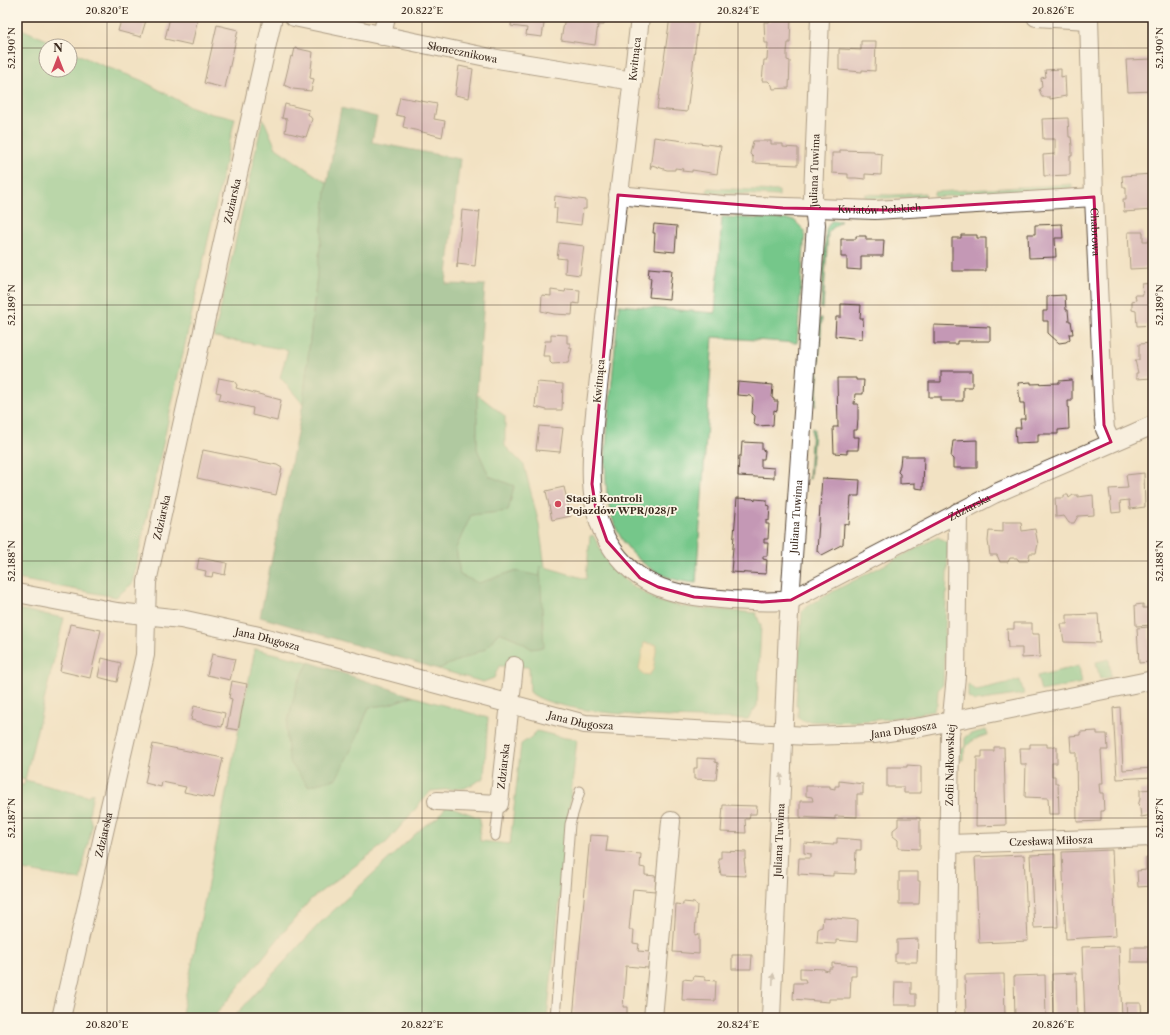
<svg xmlns="http://www.w3.org/2000/svg" width="1170" height="1035" font-family="'Libre Caslon Text',serif">
<rect width="100%" height="100%" fill="#fcf5e5"/>
<filter id="ink" filterUnits="userSpaceOnUse"><feTurbulence type="fractalNoise" baseFrequency=".025" numOctaves="2"/><feDisplacementMap in="SourceGraphic" scale="8" xChannelSelector="R" yChannelSelector="G"/><feConvolveMatrix kernelMatrix="1 2 1 2 8 2 1 2 1" color-interpolation-filters="sRGB"/></filter>
<filter id="wash" filterUnits="userSpaceOnUse"><feTurbulence type="fractalNoise" baseFrequency=".012" numOctaves="4" result="noise"/><feDisplacementMap in="SourceGraphic" scale="16" xChannelSelector="R" yChannelSelector="G"/><feGaussianBlur stdDeviation="0.9" result="paint"/><feColorMatrix in="noise" values="0 0 0 0 0 0 0 0 0 0 0 0 0 0 0 0 0 1.4 0 .05"/><feComposite in="paint" operator="in"/></filter>
<g filter="url(#wash)">
<rect width="100%" height="100%" fill="#f2e2c3"/>
<g fill="#75c78a" stroke="#587854">
<polygon points="17,27 61,46 46,46 46,70 70,70 70,50 94,62 141,80 187,105 212,114 235,118 132,584 116,597 17,579"/>
<polygon points="263,118 276,148 327,183 303,404 280,377 288,350 214,337"/>
<polygon points="1072,184 1072,188 934,197 934,192"/>
<polygon points="708,188 779,191 779,196 713,193 707,192"/>
<polygon points="925,193 925,197 865,199 865,194 892,195"/>
<path d="M722,217L794,220L805,231L797,343L713,337L696,583C678,582 661,576 647,566C594,528 605,459 610,402C613,370 616,338 619,305L715,313Z"/>
<polygon points="831,221 841,221 828,232 823,308 821,308 826,229"/>
<polygon points="820,318 822,318 816,406 814,406"/>
<path d="M477,394L505,416V446L524,465L539,524L545,567L586,579L590,536L593,535L607,561L618,574L631,585L660,602L686,607L756,613L761,626L757,706L748,719C706,718 557,718 530,692L529,667L499,666L494,678L483,682L438,669L485,649L499,632L516,639L532,649L540,577L514,571L479,584L460,575L456,548L471,515L508,511L514,486L489,476L477,449Z"/>
<polygon points="812,428 814,429 810,479 809,479"/>
<path d="M938,537L948,543V550L943,685L938,690L937,704L933,711C890,721 846,723 802,721L798,717V705H796L802,611L806,607L836,590Z"/>
<polygon points="17,609 64,618 25,780 87,796 93,793 89,814 92,826 80,880 17,869 17,784 24,785 25,780 17,778"/>
<polygon points="255,649 309,662 297,685 354,744 369,707 387,705 412,696 488,718 484,778 465,788 431,791 387,842 311,899 213,1018 181,1018"/>
<polygon points="1109,659 1111,677 1100,679 1096,662"/>
<polygon points="1079,666 1082,683 1041,691 1037,676"/>
<polygon points="1020,680 1024,694 975,701 968,697 968,684 976,690"/>
<path d="M986,730L988,735C974,738 963,744 963,760H960V750L965,747V737L970,734Z"/>
<polygon points="537,731 565,738 577,739 547,1018 233,1018 319,924 424,826 438,817 447,805 480,818 480,841 510,844 521,744 530,738"/>
</g>
<g fill="#60ac76" stroke="#4e6b4a">
<polygon points="341,108 377,117 372,142 460,159 446,284 485,285 477,394 477,449 489,476 514,486 508,511 471,515 456,548 460,575 479,583 514,571 540,576 540,566 544,647 532,649 516,639 499,632 485,649 438,669 260,617 303,404 327,183"/>
<polygon points="309,662 412,696 387,705 369,707 354,744 336,779 308,786 289,761 286,728 297,685"/>
</g>
<polygon fill="#eeda9e" stroke="#94825e" points="644,643 657,645 653,670 649,675 642,674 639,669"/>
<g id="blocks">
<g fill="#c498b5">
<polygon points="122,17 147,17 141,37 118,31"/>
<polygon points="170,17 198,17 192,45 165,39"/>
<polygon points="512,17 545,17 542,37 526,35 527,28 511,26"/>
<polygon points="565,17 605,17 604,25 598,25 595,45 561,40"/>
<polygon points="670,17 699,17 687,112 657,109"/>
<polygon points="774,17 791,17 790,43 788,43 787,52 787,60 790,61 789,88 773,89 772,85 768,81 762,81 764,60 767,60 768,43 765,43 764,22 769,22"/>
<polygon points="217,25 238,30 225,88 204,83"/>
<polygon points="861,41 876,41 875,71 862,70 862,72 839,70 839,49 861,50"/>
<polygon points="295,48 313,52 310,78 314,79 311,91 293,89 284,85 291,56 293,57"/>
<polygon points="1153,59 1153,91 1128,92 1126,60"/>
<polygon points="459,66 473,69 469,98 455,95"/>
<polygon points="1061,69 1061,77 1065,76 1066,96 1050,99 1050,97 1042,97 1039,89 1042,87 1041,78 1046,77 1045,70"/>
<polygon points="400,97 437,104 434,119 445,121 442,137 403,127 405,117 396,115"/>
<polygon points="285,104 309,110 308,114 312,119 306,137 285,132 287,119 282,118"/>
<polygon points="1068,118 1069,137 1071,137 1072,146 1072,156 1070,156 1070,175 1044,176 1043,155 1055,154 1055,139 1043,139 1042,119"/>
<polygon points="654,137 721,146 717,174 692,170 692,172 682,171 683,169 675,168 675,170 667,170 652,165 650,169"/>
<polygon points="753,141 771,141 771,144 783,144 783,147 798,148 798,165 753,163 753,157 750,154"/>
<polygon points="840,150 874,151 874,153 882,154 881,175 865,174 865,179 856,178 848,178 848,174 832,173 832,153 840,153"/>
<polygon points="1153,174 1152,210 1124,212 1123,199 1126,199 1126,187 1123,187 1122,176"/>
<polygon points="555,196 586,200 586,209 583,209 581,225 556,222 557,208 554,208"/>
<polygon points="462,210 479,212 480,210 475,266 457,264 457,268"/>
<polygon points="654,224 677,226 675,252 654,250 655,233 653,233"/>
<polygon points="1062,224 1063,238 1055,238 1056,257 1029,258 1028,234 1035,234 1035,225"/>
<polygon points="1128,232 1143,232 1143,241 1149,241 1150,268 1130,269"/>
<polygon points="961,235 977,235 977,238 986,238 986,271 952,271 952,238 961,238"/>
<polygon points="856,236 866,236 866,240 884,240 883,256 861,256 861,270 847,269 847,257 841,257 841,239 856,239"/>
<polygon points="559,243 584,246 580,275 565,273 566,259 557,258"/>
<polygon points="649,268 672,270 669,299 649,297 651,278 648,278"/>
<polygon points="1153,283 1153,325 1137,326 1136,311 1132,310 1132,301 1136,300 1135,295 1143,295 1142,284"/>
<polygon points="566,289 580,290 579,304 573,303 572,315 554,314 541,311 542,295 551,296 551,290 565,292"/>
<polygon points="1065,295 1066,310 1068,310 1069,321 1071,321 1073,334 1069,334 1070,339 1066,342 1059,343 1048,333 1048,321 1043,321 1043,311 1047,311 1047,296"/>
<polygon points="841,304 861,305 860,318 863,318 862,339 835,336 836,317 841,317"/>
<polygon points="934,325 990,327 990,341 957,341 957,344 934,344"/>
<polygon points="551,334 567,335 567,343 570,343 570,348 572,348 568,363 552,364 550,362 550,356 543,356 545,341 551,341"/>
<polygon points="1153,343 1153,378 1136,379 1136,373 1138,373 1135,360 1139,360 1139,344"/>
<polygon points="941,371 972,371 972,387 963,387 963,401 941,401 941,397 929,397 929,382 941,382"/>
<polygon points="219,378 234,381 237,385 236,388 281,400 277,421 252,415 253,408 219,400 221,393 216,392"/>
<polygon points="837,378 856,378 856,380 864,380 863,394 855,394 854,404 858,404 858,419 857,430 853,430 853,437 859,437 858,450 847,450 847,454 834,453 833,427 838,427"/>
<polygon points="1072,380 1072,401 1068,401 1069,429 1058,430 1058,434 1038,434 1038,442 1016,443 1015,428 1021,428 1020,419 1025,419 1024,403 1020,403 1018,383 1031,382 1031,384 1059,383 1059,381"/>
<polygon points="537,382 563,384 562,410 547,410 535,407"/>
<polygon points="738,382 773,385 772,398 774,399 774,401 778,401 777,411 774,410 773,425 757,426 754,424 755,416 752,413 753,399 751,396 737,395"/>
<polygon points="539,426 563,428 560,452 536,450"/>
<polygon points="977,440 977,468 953,468 953,459 951,457 953,441"/>
<polygon points="742,442 762,443 762,450 765,451 764,459 761,459 761,467 774,468 774,478 738,476 739,456 741,456"/>
<polygon points="203,450 277,465 282,468 276,495 197,478"/>
<polygon points="901,456 924,456 923,489 915,488 915,483 900,484 900,474 898,472 900,465"/>
<polygon points="1144,473 1145,507 1130,509 1129,500 1120,501 1121,512 1112,513 1109,489 1128,488 1126,475"/>
<polygon points="822,478 860,480 859,496 851,496 849,525 844,524 843,544 822,555 817,551"/>
<polygon points="564,487 571,516 552,520 546,491"/>
<polygon points="1064,495 1068,495 1069,498 1073,495 1078,495 1078,497 1093,495 1094,515 1078,516 1074,523 1069,523 1064,516 1056,517 1055,498 1064,498"/>
<polygon points="737,498 753,499 755,501 755,499 767,500 767,505 770,506 769,521 766,520 766,524 769,524 768,539 764,539 764,543 768,543 767,556 763,556 763,559 767,560 766,574 731,572"/>
<polygon points="1003,522 1021,522 1022,531 1035,529 1038,544 1036,553 1030,553 1028,561 1019,561 1017,558 1010,558 1008,562 1000,562 997,555 990,555 988,541 989,531 1003,532"/>
<polygon points="199,558 227,563 225,575 213,572 212,577 205,576 206,571 197,569"/>
<polygon points="1143,604 1143,608 1153,608 1153,625 1136,626 1135,605"/>
<polygon points="1098,614 1100,643 1064,642 1061,624 1067,624 1067,615"/>
<polygon points="1014,623 1032,623 1032,634 1039,634 1040,657 1022,658 1022,648 1008,648 1007,629 1014,629"/>
<polygon points="70,624 101,630 90,678 60,671"/>
<polygon points="1149,627 1150,662 1139,663 1137,628"/>
<polygon points="212,654 235,659 230,680 207,675"/>
<polygon points="102,658 121,663 117,682 98,677"/>
<polygon points="232,681 247,684 238,730 227,728 232,699 229,698"/>
<polygon points="194,706 225,713 222,727 191,720"/>
<polygon points="1120,707 1123,770 1153,768 1153,777 1117,779 1113,708"/>
<polygon points="1097,731 1097,734 1107,734 1108,750 1101,750 1103,784 1099,784 1100,793 1103,793 1104,811 1101,811 1101,821 1077,822 1076,752 1071,752 1070,736 1080,735 1080,732"/>
<polygon points="153,744 223,758 214,798 184,792 186,787 162,782 161,787 145,783"/>
<polygon points="1030,744 1047,744 1047,747 1057,747 1057,763 1052,763 1052,776 1055,776 1055,783 1058,783 1059,814 1049,814 1048,798 1025,797 1026,764 1021,764 1020,748 1030,748"/>
<polygon points="994,747 1004,747 1006,825 976,826 977,757 982,757 982,751 994,751"/>
<polygon points="697,758 715,759 715,762 718,763 716,780 694,779 694,768 697,768"/>
<polygon points="907,765 921,766 921,793 904,793 904,787 887,787 887,767 907,767"/>
<polygon points="839,781 863,784 863,794 857,794 857,817 835,816 835,819 800,817 800,801 813,801 812,797 806,796 806,786 830,786 830,788 835,789 835,786 839,786"/>
<polygon points="1153,789 1153,815 1141,817 1140,808 1138,806 1140,799 1140,790"/>
<polygon points="723,805 757,806 756,814 750,814 749,819 745,819 746,833 721,832"/>
<polygon points="898,818 920,818 920,849 898,848 898,840 893,836 893,830 898,826"/>
<polygon points="590,835 608,836 606,851 641,854 640,867 645,868 645,875 656,876 655,891 633,889 629,930 634,930 633,943 639,944 638,951 650,952 648,968 626,966 623,1007 627,1007 627,1018 573,1018"/>
<polygon points="837,838 861,840 861,850 856,850 855,874 833,873 833,876 798,874 799,858 811,858 811,854 804,853 804,843 833,845 833,843 837,843"/>
<polygon points="1112,850 1116,936 1066,939 1062,852"/>
<polygon points="721,851 746,852 746,859 744,859 746,876 721,875 718,858 721,858"/>
<polygon points="1055,854 1058,927 1034,928 1030,855"/>
<polygon points="1024,855 1028,941 979,943 975,857"/>
<polygon points="1146,858 1153,858 1153,886 1138,887 1137,871 1146,870"/>
<polygon points="899,872 918,872 918,881 920,881 919,904 899,904"/>
<polygon points="683,902 694,903 697,905 695,935 699,934 699,954 673,952 676,904 683,905"/>
<polygon points="823,917 858,920 857,942 836,940 836,944 817,943 818,929 822,927"/>
<polygon points="918,939 917,962 895,962 895,954 897,954 897,940"/>
<polygon points="1119,946 1122,1018 1085,1018 1082,947"/>
<rect x="1131" y="947" width="18" height="15"/>
<polygon points="732,955 752,955 751,969 732,969"/>
<polygon points="832,963 856,965 856,976 851,976 850,999 829,999 829,1002 793,999 794,983 806,983 805,979 800,979 800,968 824,969 824,970 829,971 829,968 832,968"/>
<polygon points="1076,973 1077,1018 1053,1018 1052,974"/>
<polygon points="1004,974 1005,1018 966,1018 965,975"/>
<polygon points="1045,975 1046,1018 1015,1018 1014,976"/>
<polygon points="694,976 705,977 705,980 716,981 715,1001 682,1000 683,979 693,980"/>
<polygon points="895,982 911,982 911,994 916,994 916,1005 894,1005"/>
<polygon points="1126,1003 1141,1003 1142,1018 1127,1018"/>
</g>
</g>
</g>
<g filter="url(#ink)">
<use href="#blocks" fill-opacity="0" stroke="#564637" stroke-width="1"/>
<g fill="none" stroke-linecap="round" stroke-linejoin="round">
<g stroke="#564637" stroke-width="11">
<g id="service">
<polyline points="495,836 499,804"/>
<polyline points="555,1018 570,824 580,791"/>
</g>
</g>
<g stroke="#564637" stroke-width="20">
<g id="minor">
<path id="s1" d="M294,17L491,58L633,81"/>
<path id="s2" d="M640,17C628,128 612,239 602,350C598,393 590,439 592,482C593,502 598,525 608,542C637,591 680,596 732,600C752,601 771,603 791,600L994,494L1153,425"/>
<polyline points="1036,17 1089,20"/>
<path id="s3" d="M1089,17L1094,197L1104,417L1105,429L1111,442"/>
<polyline points="382,36 386,17"/>
<path id="s4" d="M618,195L723,205L875,210L1094,197"/>
<path id="s5" d="M17,593L117,612L181,619L259,636L585,724L808,736L874,734L922,727L1153,680"/>
<path id="s6" d="M437,801L499,804L514,666"/>
<path id="s7" d="M949,844L1153,837"/>
<path id="s8" d="M61,1018L145,655L147,582L273,17"/>
<polyline points="653,1018 671,821"/>
<path id="s9" d="M771,1018L788,629L816,225L813,197L820,17"/>
<path id="s10" d="M946,1018L950,736L956,676L958,512"/>
</g>
</g>
<use href="#service" stroke="#fff" stroke-width="9"/>
<use href="#minor" stroke="#fff" stroke-width="18"/>
</g>
<defs><path id="oneway-solid" d="M-6-.8H1V-3.2L6.5 0L1 3.2V.8H-6Z"/></defs>
<g fill="#a79f9a">
<use href="#oneway-solid" transform="translate(781 779) rotate(-87)"/>
<use href="#oneway-solid" transform="translate(773 979) rotate(-87)"/>
</g>
</g>
<path d="M0 0H1170V1035H0ZM618,195L783,208L888,210L1094,197L1104,425L1111,442L958,512L791,600L762,602L694,597L658,587L640,578L607,541L596,510L592,484Z" fill="#f2e2c3" fill-opacity=".55" fill-rule="evenodd"/>
<path fill="none" stroke="#c2185b" stroke-width="3" stroke-linejoin="round" d="M618,195L783,208L888,210L1094,197L1104,425L1111,442L958,512L791,600L762,602L694,597L658,587L640,578L607,541L596,510L592,484Z"/>
<path fill="none" stroke="#3b2a1e" stroke-width="1" stroke-opacity="0.45" d="M107,17V1018M422,17V1018M738,17V1018M1053,17V1018M17,48H46M70,48H1153M17,305H1153M17,561H1153M17,818H1153"/>
<circle fill="#d1495b" stroke="#fcf5e5" stroke-width="1.5" cx="558" cy="504" r="4"/>
<g text-anchor="middle" dominant-baseline="central" stroke-width="3.5" stroke-linejoin="round" paint-order="stroke">
<g font-size="10" fill="#3b2a1e" stroke="#fcf5e5">
<text stroke="none"><textPath href="#s1" startOffset="172">Słonecznikowa</textPath></text>
<text transform="translate(635 59) rotate(-84)">Kwitnąca</text>
<text stroke="none"><textPath href="#s9" startOffset="849">Juliana Tuwima</textPath></text>
<text stroke="none"><textPath href="#s8" startOffset="836">Zdziarska</textPath></text>
<text stroke="none"><textPath href="#s4" startOffset="262">Kwiatów Polskich</textPath></text>
<text stroke="none"><textPath href="#s3" startOffset="215">Chabrowa</textPath></text>
<text transform="translate(599 381) rotate(-85)">Kwitnąca</text>
<text stroke="none"><textPath href="#s2" startOffset="934">Zdziarska</textPath></text>
<text stroke="none"><textPath href="#s8" startOffset="512">Zdziarska</textPath></text>
<text stroke="none"><textPath href="#s9" startOffset="502">Juliana Tuwima</textPath></text>
<text stroke="none"><textPath href="#s5" startOffset="255">Jana Długosza</textPath></text>
<text stroke="none"><textPath href="#s5" startOffset="579">Jana Długosza</textPath></text>
<text stroke="none"><textPath href="#s5" startOffset="903">Jana Długosza</textPath></text>
<text stroke="none"><textPath href="#s10" startOffset="253">Zofii Nałkowskiej</textPath></text>
<text stroke="none"><textPath href="#s6" startOffset="100">Zdziarska</textPath></text>
<text stroke="none"><textPath href="#s8" startOffset="188">Zdziarska</textPath></text>
<text stroke="none"><textPath href="#s7" startOffset="102">Czesława Miłosza</textPath></text>
<text stroke="none"><textPath href="#s9" startOffset="178">Juliana Tuwima</textPath></text>
</g>
<g font-size="10" font-weight="bold" fill="#3b2a1e" stroke="#fcf5e5" text-anchor="start">
<text x="566" y="498">Stacja Kontroli<tspan x="566" dy="12">Pojazdów WPR/028/P</tspan></text>
</g>
</g>
<rect width="1170" height="1035" fill="none" stroke="#fcf5e5" stroke-width="44"/>
<g transform="translate(58 58)"><circle r="19" fill="#fcf5e5" stroke="#afa495"/>
<path d="M0-3L7 15L0 10L-7 15Z" fill="#d1495b"/>
<text y="-6" font-size="11" font-weight="bold" text-anchor="middle" fill="#3b2a1e">N</text>
</g>
<rect x="22" y="22" width="1126" height="991" fill="none" stroke="#3b2a1e" stroke-width="1.5"/>
<g font-size="10" text-anchor="middle" fill="#3b2a1e">
<text x="107" y="14">20.820°E</text>
<text x="422" y="14">20.822°E</text>
<text x="738" y="14">20.824°E</text>
<text x="1053" y="14">20.826°E</text>
<text transform="translate(11 48) rotate(-90)" y="4">52.190°N</text>
<text transform="translate(1159 48) rotate(-90)" y="4">52.190°N</text>
<text transform="translate(11 305) rotate(-90)" y="4">52.189°N</text>
<text transform="translate(1159 305) rotate(-90)" y="4">52.189°N</text>
<text transform="translate(11 561) rotate(-90)" y="4">52.188°N</text>
<text transform="translate(1159 561) rotate(-90)" y="4">52.188°N</text>
<text transform="translate(11 818) rotate(-90)" y="4">52.187°N</text>
<text transform="translate(1159 818) rotate(-90)" y="4">52.187°N</text>
<text x="107" y="1028">20.820°E</text>
<text x="422" y="1028">20.822°E</text>
<text x="738" y="1028">20.824°E</text>
<text x="1053" y="1028">20.826°E</text>
</g>
</svg>
